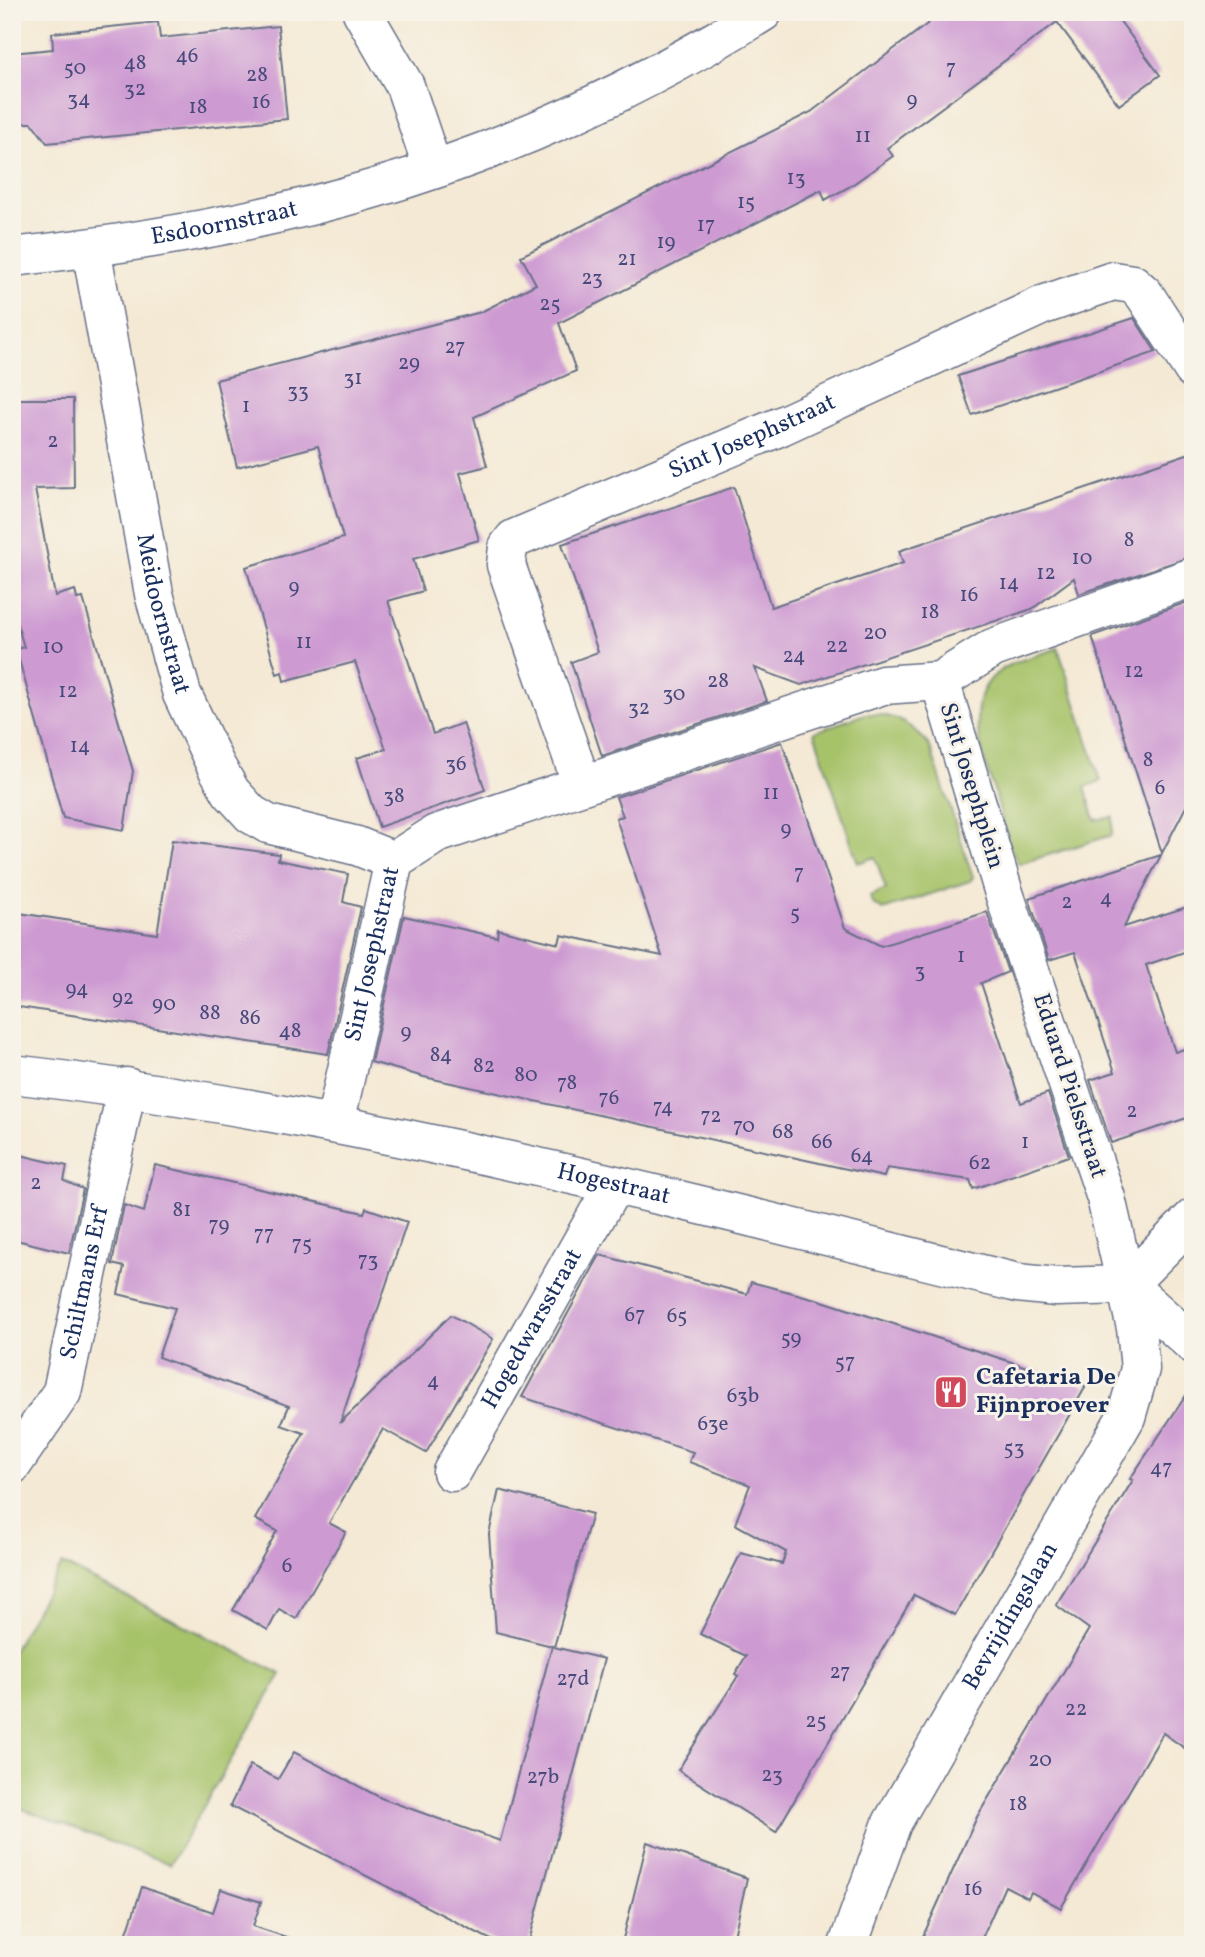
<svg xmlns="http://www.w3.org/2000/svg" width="1205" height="1957" font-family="Vollkorn,serif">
<rect width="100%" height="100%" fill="#f7f3e8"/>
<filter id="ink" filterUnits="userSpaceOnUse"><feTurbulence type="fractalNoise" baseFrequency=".0143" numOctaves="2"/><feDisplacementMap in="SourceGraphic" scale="14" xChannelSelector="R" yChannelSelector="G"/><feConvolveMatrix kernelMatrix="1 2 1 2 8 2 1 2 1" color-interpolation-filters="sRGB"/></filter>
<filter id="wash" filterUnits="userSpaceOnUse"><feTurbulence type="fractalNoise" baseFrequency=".00686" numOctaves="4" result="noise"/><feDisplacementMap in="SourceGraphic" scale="28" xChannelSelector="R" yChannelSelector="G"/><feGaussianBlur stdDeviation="1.57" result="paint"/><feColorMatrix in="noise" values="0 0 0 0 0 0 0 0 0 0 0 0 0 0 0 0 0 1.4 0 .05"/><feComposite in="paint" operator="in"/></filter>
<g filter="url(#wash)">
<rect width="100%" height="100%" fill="#f4e9d4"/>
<g fill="#a7c36a" stroke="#617964" stroke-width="2">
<path d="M1058,648L1101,781L1085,787L1095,820L1113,817L1112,835L1019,864C1006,845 1002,815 995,793C981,751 956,690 1012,664C1027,657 1043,654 1058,648Z"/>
<path d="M865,714C893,713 914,724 930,747L973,877L970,881L883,910L872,903L870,896L886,889L875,857L858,863L814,732Z"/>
<polygon points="62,1564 281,1674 170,1864 12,1805 12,1652"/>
</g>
<g id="blocks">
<g fill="#cd9ad2">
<polygon points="943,12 1113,12 1160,75 1119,105 1057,22 887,148 893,156 849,187 825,200 821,190 559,323 576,371 474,417 487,466 460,473 479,540 413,559 423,591 388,601 433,734 463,723 485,790 379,827 357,758 386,749 355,662 284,681 282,672 277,674 246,567 343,538 318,446 237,467 216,380 481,312 536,284 521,256 811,112"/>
<polygon points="158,22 160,38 278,26 287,119 47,143 32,123 12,123 12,53 53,49 52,33"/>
<polygon points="1134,318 1156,352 972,415 958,376"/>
<polygon points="12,399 73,399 74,488 35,489 55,596 75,590 77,599 83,598 133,771 124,830 63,818 16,649 24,647 12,606"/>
<polygon points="1193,452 1193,556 1079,594 1074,578 1032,609 801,685 755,668 767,701 602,756 571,662 598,652 562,544 734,487 771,607 903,563 899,551"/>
<polygon points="1193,600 1193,793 1162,853 1092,636"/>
<polygon points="782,742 845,928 881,946 987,912 1008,972 981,983 1021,1103 1048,1093 1069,1156 973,1189 970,1180 887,1168 884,1177 424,1077 371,1062 404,916 497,937 498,929 559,944 561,935 662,956 616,818 623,816 616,797"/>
<polygon points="172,840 279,854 278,860 348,874 343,902 361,907 328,1054 12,1006 12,912 157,934"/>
<polygon points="1161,855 1124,927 1193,905 1193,949 1146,965 1175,1052 1184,1049 1193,1075 1193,1116 1111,1143 1090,1080 1115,1072 1075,952 1049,960 1029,898"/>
<polygon points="12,1153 67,1166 64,1181 83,1189 69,1253 12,1239"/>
<polygon points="155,1165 364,1213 366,1208 407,1222 340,1423 451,1315 493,1339 426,1453 383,1429 329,1523 346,1532 296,1619 279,1609 268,1630 233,1610 277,1531 255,1519 304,1433 281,1425 289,1406 158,1357 175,1308 118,1294 124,1267 112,1264 124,1205 144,1212"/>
<polygon points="600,1255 747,1294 751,1282 816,1299 1086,1386 955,1615 914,1595 776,1832 678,1770 738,1676 735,1674 746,1656 700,1634 741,1553 782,1564 786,1552 735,1524 750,1485 689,1462 693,1452 522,1397"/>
<polygon points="1193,1385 1193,1754 1163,1733 1061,1908 1031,1892 1028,1898 1005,1886 979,1945 919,1945 977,1817 1089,1629 1056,1605 1133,1480 1130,1479"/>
<polygon points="499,1490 592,1514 554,1647 604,1659 528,1945 501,1945 230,1806 250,1765 278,1779 294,1752 381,1798 500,1841 552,1646 496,1632 489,1534"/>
<polygon points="647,1842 747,1878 732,1945 650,1945 623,1939"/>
<polygon points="142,1887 213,1912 221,1889 261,1902 253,1926 289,1938 288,1945 123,1945"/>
</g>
</g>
</g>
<g filter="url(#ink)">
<use href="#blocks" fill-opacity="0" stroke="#677087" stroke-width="2"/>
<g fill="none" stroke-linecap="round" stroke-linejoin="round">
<g stroke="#677087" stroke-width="41">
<g id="minor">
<polyline points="362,12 405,86 433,169"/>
<path id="s1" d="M91,248L154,594L182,694L216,766L231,792L251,814L268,824L357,846L394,861"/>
<path id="s2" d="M12,257C131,244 257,223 372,189C508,150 643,87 763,12"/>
<path id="s3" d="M582,785L506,565L508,547L514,539L781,426L1043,305L1113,281L1133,284L1144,294L1193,369"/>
<path id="s4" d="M12,1074C353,1113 686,1202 1018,1283L1056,1287L1127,1285L1193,1344"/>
<path id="s5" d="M335,1123L394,861L436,834L883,685L940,681L993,648L1193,577"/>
<polyline points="1127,1285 1193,1218"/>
<path id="s6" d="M12,1465L62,1392L127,1087"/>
<path id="s7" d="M452,1472L614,1185"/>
<path id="s8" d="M848,1945L892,1823L1126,1417L1140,1369L1136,1328L1106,1198L1003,890L940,681"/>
</g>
</g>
<use href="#minor" stroke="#fff" stroke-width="38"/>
</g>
</g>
<defs>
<g id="restaurant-square" transform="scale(1.75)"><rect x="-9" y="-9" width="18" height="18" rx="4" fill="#d1495b" stroke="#f7f3e8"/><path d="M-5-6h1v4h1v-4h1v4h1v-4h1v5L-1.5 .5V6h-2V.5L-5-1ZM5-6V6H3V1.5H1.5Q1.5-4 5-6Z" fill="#fff"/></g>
</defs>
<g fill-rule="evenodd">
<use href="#restaurant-square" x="951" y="1392"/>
</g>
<g text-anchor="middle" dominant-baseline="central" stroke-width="6" stroke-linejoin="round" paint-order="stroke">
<g font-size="21" fill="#484a7b">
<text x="187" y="56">46</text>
<text x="135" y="63">48</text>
<text x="75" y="68">50</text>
<text x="951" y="68">7</text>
<text x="257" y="75">28</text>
<text x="135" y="89">32</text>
<text x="79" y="99">34</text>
<text x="912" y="100">9</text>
<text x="261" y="102">16</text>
<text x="198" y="107">18</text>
<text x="863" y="136">11</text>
<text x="796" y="178">13</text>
<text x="746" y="202">15</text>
<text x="706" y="225">17</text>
<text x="666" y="242">19</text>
<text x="627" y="259">21</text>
<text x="592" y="278">23</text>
<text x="550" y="304">25</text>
<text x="455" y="347">27</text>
<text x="409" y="363">29</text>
<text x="353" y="378">31</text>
<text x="298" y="391">33</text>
<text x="246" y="406">1</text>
<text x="53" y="441">2</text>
<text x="1129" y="540">8</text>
<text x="1082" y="558">10</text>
<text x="1046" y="573">12</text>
<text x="1009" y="583">14</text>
<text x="294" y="587">9</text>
<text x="969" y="595">16</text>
<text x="930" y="612">18</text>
<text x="875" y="633">20</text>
<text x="304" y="642">11</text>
<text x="837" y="646">22</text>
<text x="53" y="647">10</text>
<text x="794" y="656">24</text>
<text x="1134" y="671">12</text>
<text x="718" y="681">28</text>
<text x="68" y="691">12</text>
<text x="674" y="694">30</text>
<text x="639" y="708">32</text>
<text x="80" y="746">14</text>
<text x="1148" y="760">8</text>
<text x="456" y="764">36</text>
<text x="1160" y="788">6</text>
<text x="771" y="793">11</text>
<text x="394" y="796">38</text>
<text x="786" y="829">9</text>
<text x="799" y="873">7</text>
<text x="1106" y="898">4</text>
<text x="1067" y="902">2</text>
<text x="795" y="913">5</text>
<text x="961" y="956">1</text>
<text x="920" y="971">3</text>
<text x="77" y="989">94</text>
<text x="123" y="998">92</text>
<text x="164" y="1004">90</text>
<text x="210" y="1013">88</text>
<text x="250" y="1018">86</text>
<text x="290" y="1031">48</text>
<text x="406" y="1032">9</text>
<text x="441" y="1055">84</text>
<text x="484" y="1066">82</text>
<text x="526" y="1075">80</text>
<text x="567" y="1083">78</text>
<text x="609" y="1098">76</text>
<text x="663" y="1107">74</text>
<text x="1132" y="1111">2</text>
<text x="711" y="1116">72</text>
<text x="744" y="1126">70</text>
<text x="783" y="1132">68</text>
<text x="822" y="1142">66</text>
<text x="1025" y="1142">1</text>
<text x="862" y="1156">64</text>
<text x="980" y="1163">62</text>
<text x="36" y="1183">2</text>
<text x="182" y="1210">81</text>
<text x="219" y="1225">79</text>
<text x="264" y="1234">77</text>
<text x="302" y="1244">75</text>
<text x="368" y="1260">73</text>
<text x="635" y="1315">67</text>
<text x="677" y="1316">65</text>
<text x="791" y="1338">59</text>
<text x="845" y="1362">57</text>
<text x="433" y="1381">4</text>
<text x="743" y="1396">63b</text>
<text x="713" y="1424">63e</text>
<text x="1014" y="1448">53</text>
<text x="1161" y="1468">47</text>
<text x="287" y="1566">6</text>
<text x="840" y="1672">27</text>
<text x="573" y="1679">27d</text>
<text x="1076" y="1709">22</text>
<text x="816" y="1721">25</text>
<text x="1040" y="1760">20</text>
<text x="772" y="1775">23</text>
<text x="543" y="1777">27b</text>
<text x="1018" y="1804">18</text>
<text x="973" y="1889">16</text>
</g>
<g font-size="24" fill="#1b2f5e" stroke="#f7f3e8">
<text stroke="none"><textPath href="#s2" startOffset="215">Esdoornstraat</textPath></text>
<text stroke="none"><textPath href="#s3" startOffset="520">Sint Josephstraat</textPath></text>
<text stroke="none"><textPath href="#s1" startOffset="373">Meidoornstraat</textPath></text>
<text transform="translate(971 786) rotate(73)">Sint Josephplein</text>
<text stroke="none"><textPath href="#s5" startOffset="173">Sint Josephstraat</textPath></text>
<text transform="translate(1069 1086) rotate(72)">Eduard Pielsstraat</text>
<text stroke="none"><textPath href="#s4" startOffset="612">Hogestraat</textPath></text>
<text stroke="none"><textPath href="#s6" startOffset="200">Schiltmans Erf</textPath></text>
<text stroke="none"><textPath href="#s7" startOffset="164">Hogedwarsstraat</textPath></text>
<text stroke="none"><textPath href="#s8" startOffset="368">Bevrijdingslaan</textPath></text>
</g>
<g font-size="24" font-weight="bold" fill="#1b2f5e" stroke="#f7f3e8" text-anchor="start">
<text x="976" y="1378">Cafetaria De<tspan x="976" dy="28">Fijnproever</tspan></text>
</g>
</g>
<rect width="1205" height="1957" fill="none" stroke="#f7f3e8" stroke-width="42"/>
</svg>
